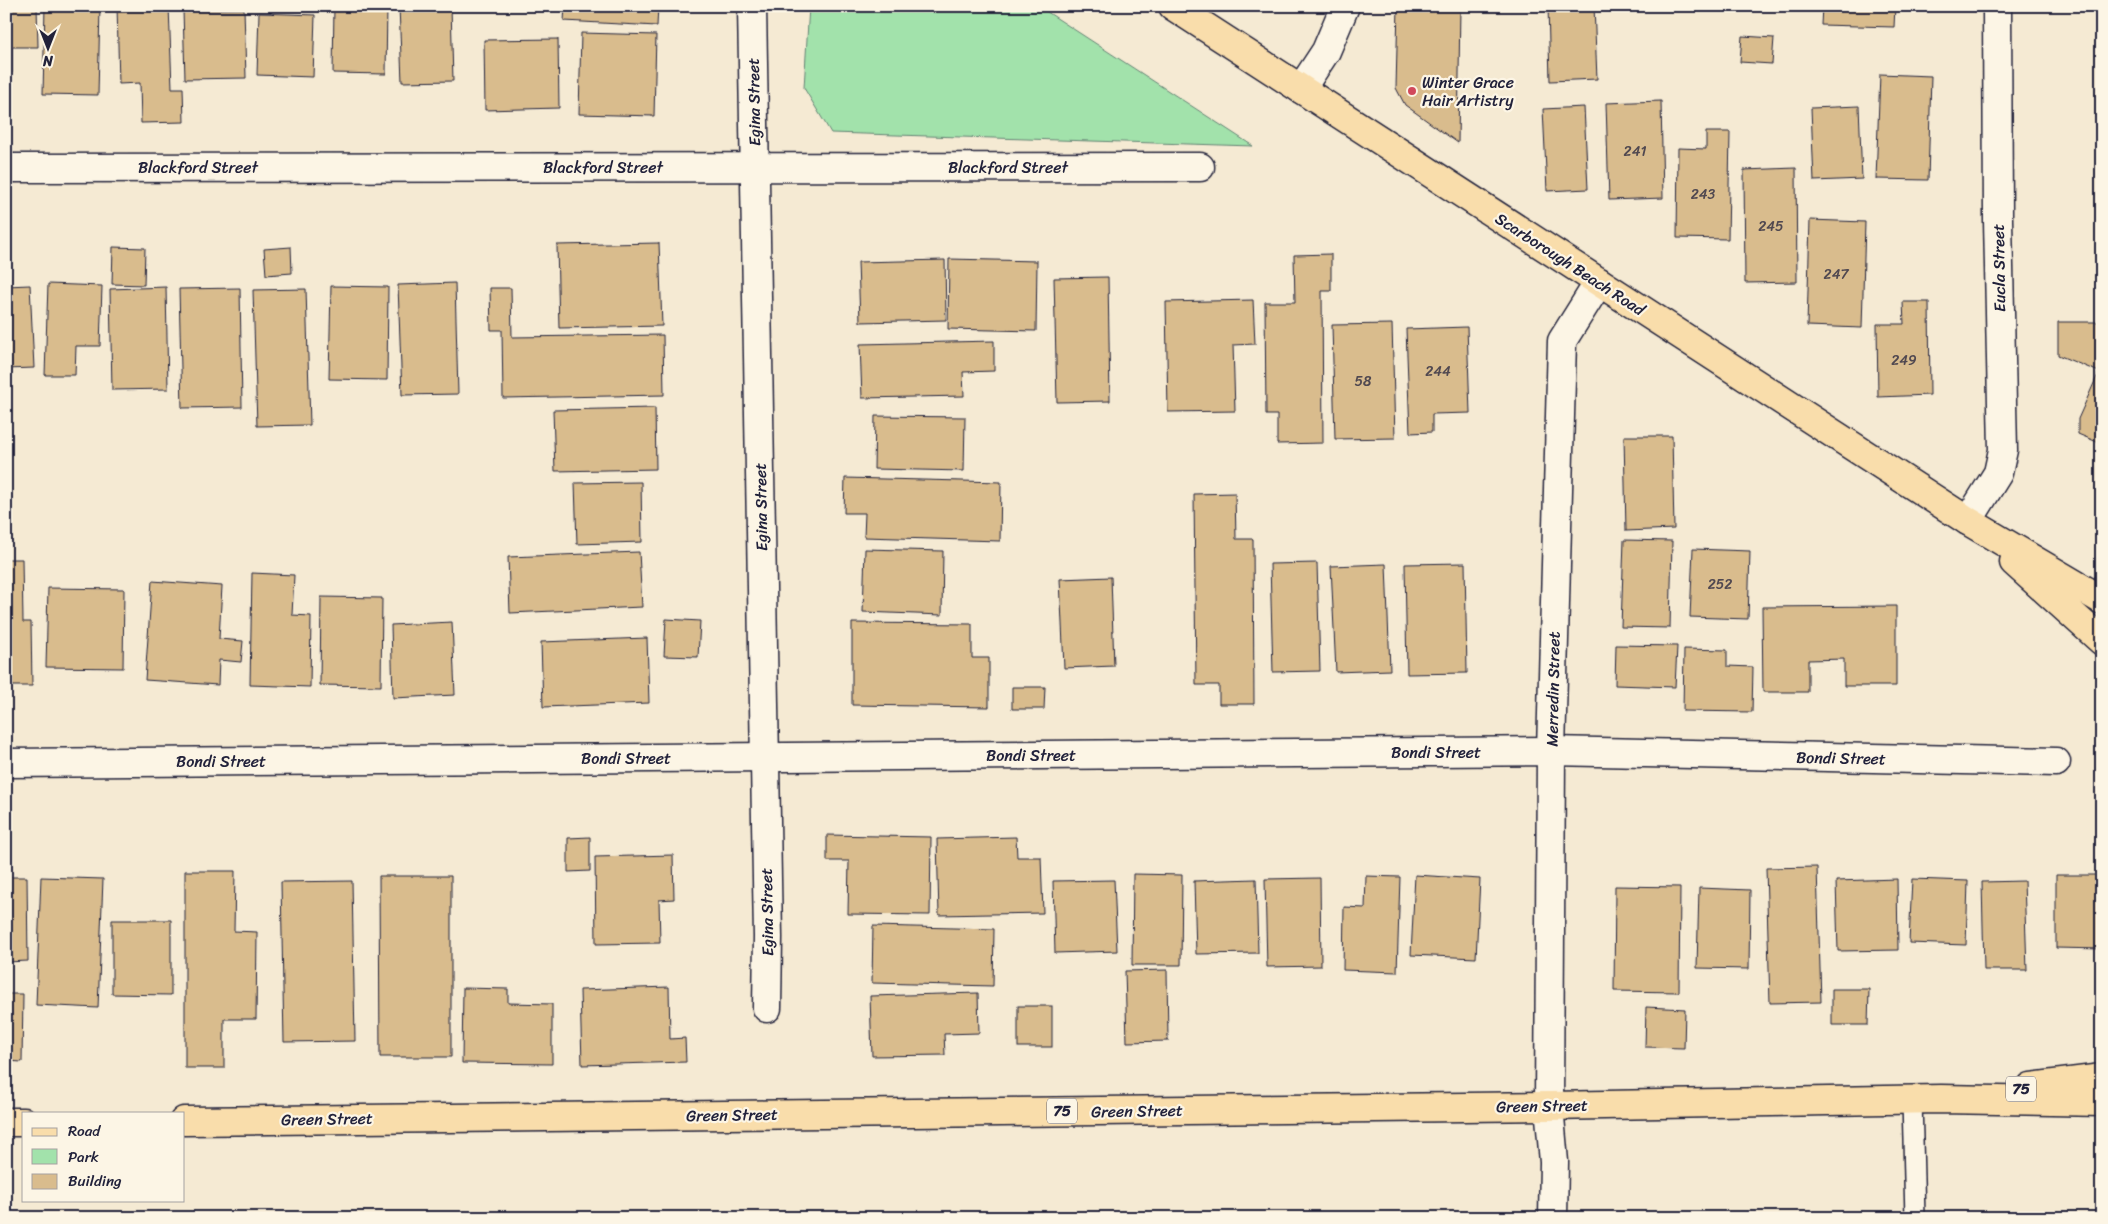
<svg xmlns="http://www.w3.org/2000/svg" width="2108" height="1224" font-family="Sriracha,sans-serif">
<rect width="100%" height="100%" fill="#f5ead3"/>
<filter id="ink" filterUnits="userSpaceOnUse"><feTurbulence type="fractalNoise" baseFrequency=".02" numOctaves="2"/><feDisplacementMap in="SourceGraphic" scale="10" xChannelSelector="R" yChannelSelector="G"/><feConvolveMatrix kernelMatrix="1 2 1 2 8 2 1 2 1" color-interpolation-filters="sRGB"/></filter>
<g filter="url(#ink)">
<polygon fill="#a2e2ab" stroke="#628273" points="809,6 1038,6 1253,146 831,133 804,88"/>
<g fill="#d9bc8d" stroke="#22223b">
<polygon points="6,6 37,6 38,47 12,47 12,73 6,73"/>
<polygon points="45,6 100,6 98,95 43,94"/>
<polygon points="117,6 169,6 172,88 183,88 184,122 141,123 140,83 119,84"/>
<polygon points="334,6 387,6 386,74 333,73"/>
<polygon points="399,6 451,6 453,81 402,82"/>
<polygon points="565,6 658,6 657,26 564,21"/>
<polygon points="1398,6 1460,6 1458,143 1405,105 1396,88"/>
<polygon points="1548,6 1594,6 1597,79 1550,81"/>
<polygon points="1822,6 1895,6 1894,27 1821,25"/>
<polygon points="244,9 246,78 185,79 183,10"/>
<polygon points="259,13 315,15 313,77 257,75"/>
<polygon points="581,33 656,35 654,116 579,114"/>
<polygon points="1742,36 1774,38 1772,64 1740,62"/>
<polygon points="558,39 559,108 485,110 484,40"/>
<polygon points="2099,43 2102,43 2102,97 2100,97"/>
<polygon points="1880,74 1931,76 1928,180 1876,179"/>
<polygon points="1661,101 1663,198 1609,200 1606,103"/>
<polygon points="1859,106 1862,179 1814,181 1811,108"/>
<polygon points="1584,107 1588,189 1547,191 1543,109"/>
<polygon points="2101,111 2102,111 2102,164 2100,164"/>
<polygon points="1706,132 1730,132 1728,239 1677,238 1678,148 1706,149"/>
<polygon points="1796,168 1797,282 1745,283 1744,170"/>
<polygon points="1810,220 1865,222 1862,328 1807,326"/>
<polygon points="659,243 662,326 559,328 557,245"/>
<polygon points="113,247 145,248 144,285 112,284"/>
<polygon points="291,247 292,273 266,275 264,249"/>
<polygon points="1331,254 1331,291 1322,291 1323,443 1277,444 1277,415 1266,415 1265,302 1295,302 1294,255"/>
<polygon points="949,259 1037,261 1036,331 948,329"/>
<polygon points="945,260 946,320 860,322 858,262"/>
<polygon points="1108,277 1110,401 1057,402 1054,278"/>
<polygon points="455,283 458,394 402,395 398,285"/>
<polygon points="48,284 102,286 100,346 76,346 75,375 45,375"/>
<polygon points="30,285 34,368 6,369 6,286"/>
<polygon points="331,286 388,287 387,380 329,379"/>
<polygon points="166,287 168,389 112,390 110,289"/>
<polygon points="240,288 242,407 182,408 179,289"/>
<polygon points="490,288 511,288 512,337 663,335 664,395 503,398 502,330 491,330"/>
<polygon points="306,289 310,425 257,426 253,290"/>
<polygon points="1253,300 1255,344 1233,345 1235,411 1168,412 1166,302"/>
<polygon points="1903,302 1929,302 1930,395 1878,397 1877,324 1904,324"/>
<polygon points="2058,322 2102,322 2102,444 2078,434 2078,419 2099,372 2058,355"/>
<polygon points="1392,324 1395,438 1335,439 1332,325"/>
<polygon points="1467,327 1470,413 1432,414 1432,432 1410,433 1406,329"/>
<polygon points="994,341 994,371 963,372 964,396 862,398 860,344"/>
<polygon points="655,408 656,469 555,471 553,410"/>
<polygon points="875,416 965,417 964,471 874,469"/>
<polygon points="1624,436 1672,436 1674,529 1626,531"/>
<polygon points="2102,474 2102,496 2098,494 2099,482"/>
<polygon points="845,478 1001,482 1000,541 864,537 865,513 844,513"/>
<polygon points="641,482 642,542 577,544 575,483"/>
<polygon points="1235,493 1236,539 1253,539 1254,704 1219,704 1219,685 1196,685 1194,494"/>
<polygon points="1624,540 1672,541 1670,628 1621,627"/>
<polygon points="865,549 943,551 942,615 863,612"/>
<polygon points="1693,549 1750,551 1748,619 1690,617"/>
<polygon points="639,552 642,607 510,613 508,557"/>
<polygon points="6,559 22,559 23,622 31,622 32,686 6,686"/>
<polygon points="2102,562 2102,582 2094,579"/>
<polygon points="1317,563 1320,671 1273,672 1270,564"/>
<polygon points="1465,563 1467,673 1407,674 1405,564"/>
<polygon points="1386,564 1390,670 1336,672 1331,566"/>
<polygon points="252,573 294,575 292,615 311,616 310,687 250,685"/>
<polygon points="1111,577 1114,666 1064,668 1060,579"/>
<polygon points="152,581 222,586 219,639 243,641 241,662 219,660 218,685 145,680"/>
<polygon points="48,588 124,589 123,668 46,667"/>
<polygon points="321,597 382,598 381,686 320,685"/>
<polygon points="1896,606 1896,686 1844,686 1844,659 1808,660 1808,692 1763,692 1762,607"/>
<polygon points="666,619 700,621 698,657 664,656"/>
<polygon points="452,622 455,695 393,698 391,625"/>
<polygon points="852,623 972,624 972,658 989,658 989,707 852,705"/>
<polygon points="647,638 649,703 543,707 541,642"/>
<polygon points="1616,645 1677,646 1675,687 1615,685"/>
<polygon points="1684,649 1727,650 1727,666 1753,667 1752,712 1683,711"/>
<polygon points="1012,687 1045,687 1044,709 1012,709"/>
<polygon points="827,835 931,837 930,915 848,914 849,861 827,861"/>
<polygon points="590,837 590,871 568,872 568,838"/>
<polygon points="1016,837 1017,857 1041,857 1043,913 939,915 937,839"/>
<polygon points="673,855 674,899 659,900 660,943 596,944 595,857"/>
<polygon points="1817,867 1821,1002 1770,1003 1766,868"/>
<polygon points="185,871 235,871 234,931 257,932 256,1019 224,1019 224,1068 185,1068"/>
<polygon points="1133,874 1182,875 1181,965 1132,965"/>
<polygon points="1415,875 1480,879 1476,958 1411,955"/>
<polygon points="2056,875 2102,875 2102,949 2056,948"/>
<polygon points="379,876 451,876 451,1057 380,1057"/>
<polygon points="1366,876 1400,877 1397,972 1343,970 1344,907 1365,908"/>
<polygon points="6,877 27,877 28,961 6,962"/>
<polygon points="41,877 103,879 98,1008 36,1005"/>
<polygon points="1320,878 1321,966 1267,967 1265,879"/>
<polygon points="1256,879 1258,953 1196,954 1194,881"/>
<polygon points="1897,879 1898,950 1838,951 1836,881"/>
<polygon points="1912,879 1968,881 1966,945 1909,943"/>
<polygon points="1114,880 1117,951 1055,953 1053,881"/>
<polygon points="352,881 355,1041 284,1042 281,882"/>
<polygon points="2024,881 2027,970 1984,970 1982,882"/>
<polygon points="1615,886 1680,887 1679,992 1614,991"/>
<polygon points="1699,888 1750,890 1749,969 1697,968"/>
<polygon points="112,920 171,920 171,995 112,994"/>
<polygon points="873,926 994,929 993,986 872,983"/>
<polygon points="1167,970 1168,1041 1127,1042 1125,971"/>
<polygon points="669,987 670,1039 685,1038 686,1062 582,1065 580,990"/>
<polygon points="463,988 508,989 508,1003 552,1004 552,1064 462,1063"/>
<polygon points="1832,989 1869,989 1868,1025 1832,1025"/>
<polygon points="978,993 979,1033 944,1034 945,1055 872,1056 870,996"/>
<polygon points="6,994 23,994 22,1062 6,1061"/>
<rect x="1018" y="1006" width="34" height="41"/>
<polygon points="1646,1007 1685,1009 1684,1048 1645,1047"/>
</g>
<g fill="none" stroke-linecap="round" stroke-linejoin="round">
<g stroke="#22223b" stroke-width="22">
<polyline id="service" points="1912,1100 1915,1218"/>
</g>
<g stroke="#22223b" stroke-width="31">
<g id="minor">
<polyline points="752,6 768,937 767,1008"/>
<polyline points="1301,89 1326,51 1345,6"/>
<polyline points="6,168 1200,167"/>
<polyline points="1968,521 1998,473 2003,450 1998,220 1997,6"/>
<polyline points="6,763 1551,751 2056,762"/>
<polyline points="1553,1218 1554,1162 1549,1106 1551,751 1562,341 1599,282"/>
</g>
</g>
<g stroke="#22223b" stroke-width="31">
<g id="primary">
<polyline points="1173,6 1968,521 2102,600"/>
<polyline points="2014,562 2102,641"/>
<polyline points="2031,1087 2102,1078"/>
<polyline points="184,1121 1549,1106 1941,1099 2102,1102"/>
<polyline points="6,1122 24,1122"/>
</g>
</g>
<use href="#service" stroke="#fcf5e5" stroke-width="19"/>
<use href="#minor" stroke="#fcf5e5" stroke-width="28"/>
<use href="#primary" stroke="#f9ddab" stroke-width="28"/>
</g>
</g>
<circle fill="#d1495b" stroke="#fcf5e5" stroke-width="2" cx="1412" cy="91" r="5"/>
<g text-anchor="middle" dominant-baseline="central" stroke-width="4.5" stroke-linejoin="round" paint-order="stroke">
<g font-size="14" fill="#504850">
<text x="1635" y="151">241</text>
<text x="1703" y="194">243</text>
<text x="1771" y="226">245</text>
<text x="1836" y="274">247</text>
<text x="1904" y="360">249</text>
<text x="1438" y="371">244</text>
<text x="1363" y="381">58</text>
<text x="1720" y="584">252</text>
</g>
<g fill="#fcf5e5" stroke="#63616e" stroke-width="1">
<rect x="2006" y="1076.5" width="30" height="25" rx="4"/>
<rect x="1047" y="1098.5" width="30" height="25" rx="4"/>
</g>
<g font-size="15" font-weight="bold" fill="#22223b">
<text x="2021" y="1089">75</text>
<text x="1062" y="1111">75</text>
</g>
<g font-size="16" fill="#22223b" stroke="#fcf5e5" text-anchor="start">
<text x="1422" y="82">Winter Grace<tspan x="1422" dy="18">Hair Artistry</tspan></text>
</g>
<g font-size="16" fill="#22223b" stroke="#fcf5e5">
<text transform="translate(754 102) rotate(-91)">Egina Street</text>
<text x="198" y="167">Blackford Street</text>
<text x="603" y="167">Blackford Street</text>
<text x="1008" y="167">Blackford Street</text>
<text transform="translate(1570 264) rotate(33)">Scarborough Beach Road</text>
<text transform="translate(1999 268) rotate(-91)">Eucla Street</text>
<text transform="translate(761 507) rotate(-91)">Egina Street</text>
<text transform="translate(1553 689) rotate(-89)">Merredin Street</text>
<text x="1436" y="752">Bondi Street</text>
<text x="1031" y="755">Bondi Street</text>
<text x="626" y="758">Bondi Street</text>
<text transform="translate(1841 758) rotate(1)">Bondi Street</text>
<text x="221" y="761">Bondi Street</text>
<text transform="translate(767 912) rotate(-91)">Egina Street</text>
<text transform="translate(1542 1106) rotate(-1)">Green Street</text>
<text transform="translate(1137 1111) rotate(-1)">Green Street</text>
<text transform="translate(732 1115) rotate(-1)">Green Street</text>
<text transform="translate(327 1119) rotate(-1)">Green Street</text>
</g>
</g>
<rect width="2108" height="1224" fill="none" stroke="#fcf5e5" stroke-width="25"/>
<rect x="12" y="12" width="2083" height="1199" fill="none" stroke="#22223b" stroke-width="2" filter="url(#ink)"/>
<rect x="22" y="1112" width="162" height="90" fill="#fcf5e5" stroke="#a5a1a1"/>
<rect x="32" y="1128" width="25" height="8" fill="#f9ddab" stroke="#a5a1a1"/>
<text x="68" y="1136" font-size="15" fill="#22223b">Road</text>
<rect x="32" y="1149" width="25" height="15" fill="#a2e2ab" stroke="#a5a1a1"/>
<text x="68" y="1162" font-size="15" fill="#22223b">Park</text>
<rect x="32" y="1174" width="25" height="15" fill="#d9bc8d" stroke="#a5a1a1"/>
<text x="68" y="1186" font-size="15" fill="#22223b">Building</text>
<g transform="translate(48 48) rotate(180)" stroke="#fcf5e5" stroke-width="4" paint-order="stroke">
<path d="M0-4L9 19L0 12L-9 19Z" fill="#22223b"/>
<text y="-8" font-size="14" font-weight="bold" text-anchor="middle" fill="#22223b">N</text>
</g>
</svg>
